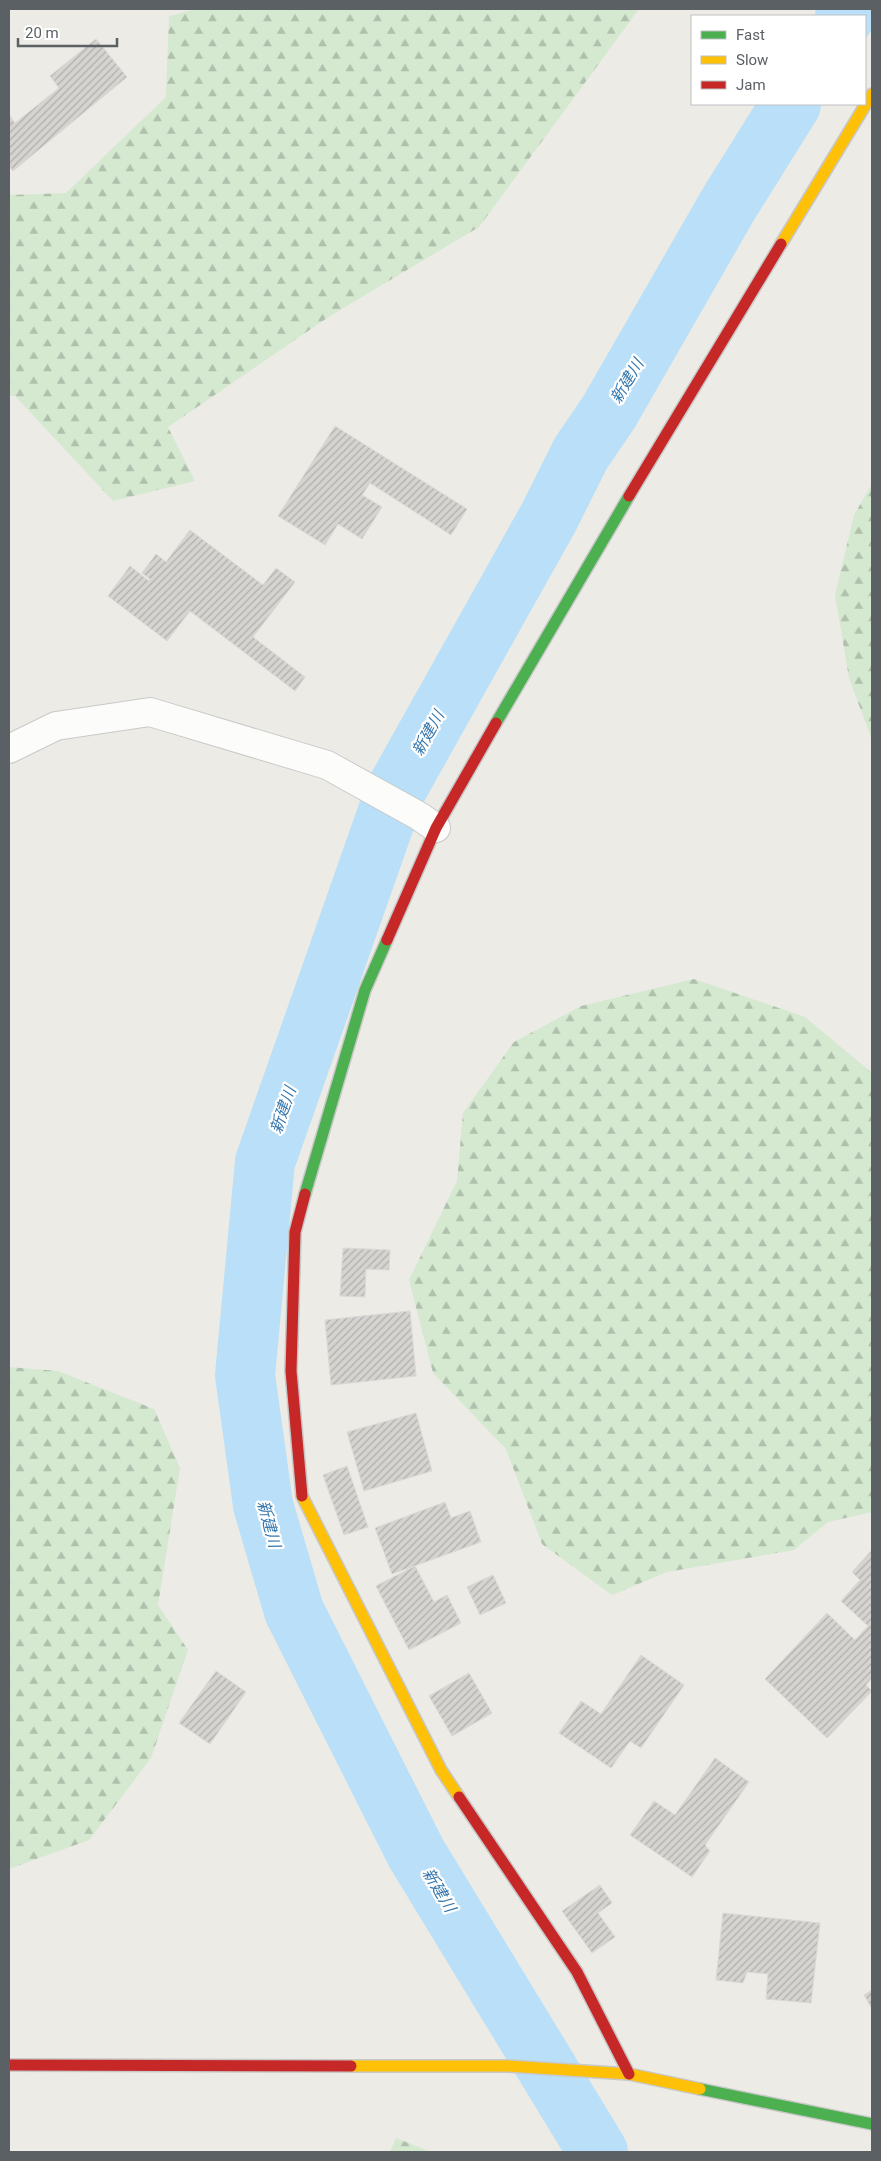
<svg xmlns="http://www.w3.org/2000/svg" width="881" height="2161" font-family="Roboto,'Noto Sans JP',sans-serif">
<defs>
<pattern id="forest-firs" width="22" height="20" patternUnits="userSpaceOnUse" patternTransform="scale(1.25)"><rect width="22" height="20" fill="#d4e9d0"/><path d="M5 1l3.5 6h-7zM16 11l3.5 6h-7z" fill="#afc0ac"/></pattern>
<pattern id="building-hatch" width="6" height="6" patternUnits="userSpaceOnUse" patternTransform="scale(1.25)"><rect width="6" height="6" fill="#d6d4d1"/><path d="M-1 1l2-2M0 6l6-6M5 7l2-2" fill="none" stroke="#b1afad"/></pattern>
</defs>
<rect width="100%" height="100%" fill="#ecebe6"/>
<g fill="url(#forest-firs)">
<polygon points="196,9 639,9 479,227 330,316 168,427 195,481 113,501 15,396 9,396 9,195 66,193 166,97 169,16"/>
<polygon points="872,484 872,740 849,678 835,595 854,515"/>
<polygon points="694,979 805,1017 872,1073 872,1512 828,1522 794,1550 667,1572 612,1595 542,1544 506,1449 433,1373 409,1280 457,1181 463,1113 514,1042 581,1006"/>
<polygon points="9,1367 58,1371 154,1409 180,1468 158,1605 188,1650 151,1758 89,1840 9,1869"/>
<polygon points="396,2138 431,2152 390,2152"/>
</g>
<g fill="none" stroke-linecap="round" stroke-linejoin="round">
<g stroke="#b9e0f8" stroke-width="60">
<polyline points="845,16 849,9"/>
<polyline points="598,2152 416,1853 294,1611 263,1505 245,1375 265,1162 395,792 549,517 581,453 609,412 728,205 791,104"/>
</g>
</g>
<g fill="url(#building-hatch)" stroke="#dcd9d5">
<polygon points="96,39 127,77 13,171 9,166 9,115 15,123 59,88 50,76"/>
<polygon points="335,426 467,509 451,535 370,483 362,495 382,507 362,539 338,524 325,545 278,516"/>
<polygon points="190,530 263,585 276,568 295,582 253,637 305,677 295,691 190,611 167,641 108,596 130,566 149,581 150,579 142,573 156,554 166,562"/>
<polygon points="343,1248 390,1250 389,1270 366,1269 365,1297 340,1296"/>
<polygon points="410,1311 416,1376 331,1385 325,1320"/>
<polygon points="416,1413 432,1471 364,1491 347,1432"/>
<polygon points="347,1466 368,1527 344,1535 323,1475"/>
<polygon points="445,1502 451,1518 470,1511 481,1542 392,1574 375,1528"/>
<polygon points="872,1550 872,1678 866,1685 872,1691 827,1738 765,1679 827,1613 855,1640 868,1626 841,1601 860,1580 852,1572"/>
<polygon points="415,1566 434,1602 447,1595 461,1623 409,1650 376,1586"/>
<polygon points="493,1575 506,1603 480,1615 467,1587"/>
<polygon points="641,1655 684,1685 641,1748 630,1741 611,1768 559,1733 581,1701 601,1714"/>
<polygon points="216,1671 246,1692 210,1744 179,1723"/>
<polygon points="469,1673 492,1713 452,1736 429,1696"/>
<polygon points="715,1758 749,1782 705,1845 710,1851 692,1877 630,1835 654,1801 675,1815"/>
<polygon points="600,1885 612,1903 598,1913 615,1937 592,1953 562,1911"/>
<polygon points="723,1913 820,1923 811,2003 766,1999 768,1974 747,1972 743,1983 716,1980"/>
<polygon points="872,1990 872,2009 864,1995"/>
</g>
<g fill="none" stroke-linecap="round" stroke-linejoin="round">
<g stroke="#c9c9c8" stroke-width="30">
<polyline id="street" points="9,749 56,726 150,712 327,765 419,816 436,828"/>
</g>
<g stroke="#c7c8c7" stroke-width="14">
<g id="fast">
<polyline points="496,723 629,496"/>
<polyline points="305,1194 365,990 387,940"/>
<polyline points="700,2089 872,2124"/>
</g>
</g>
<g stroke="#c7c8c7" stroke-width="14">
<g id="slow">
<polyline points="781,244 872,94"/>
<polyline points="302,1496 441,1770 459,1797"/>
<polyline points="351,2066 508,2066 629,2074 700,2089"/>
</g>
</g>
<g stroke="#c7c8c7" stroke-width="14">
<g id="jam">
<polyline points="629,496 781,244"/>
<polyline points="387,940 436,828 496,723"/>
<polyline points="302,1496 291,1371 295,1232 305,1194"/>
<polyline points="459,1797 577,1972 629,2074"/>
<polyline points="9,2065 351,2066"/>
</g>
</g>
<use href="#street" stroke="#fcfcfb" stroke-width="28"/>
<use href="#fast" stroke="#4caf50" stroke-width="11"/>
<use href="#slow" stroke="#ffc107" stroke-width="11"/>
<use href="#jam" stroke="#c62828" stroke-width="11"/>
</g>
<g text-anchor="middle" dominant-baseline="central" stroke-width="4.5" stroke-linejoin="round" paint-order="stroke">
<g font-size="16" font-style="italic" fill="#3678af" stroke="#fff">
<text transform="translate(627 381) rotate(-59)">新建川</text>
<text transform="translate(428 733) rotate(-61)">新建川</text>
<text transform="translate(283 1110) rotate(-71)">新建川</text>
<text transform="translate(269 1524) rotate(75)">新建川</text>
<text transform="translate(439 1890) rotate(59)">新建川</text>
</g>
</g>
<rect width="881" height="2161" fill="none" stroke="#5b6065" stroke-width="20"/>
<rect x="691" y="15" width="175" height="90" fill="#ffffff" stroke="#bdbfc1"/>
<rect x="701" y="31" width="25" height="8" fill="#4caf50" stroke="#bdbfc1"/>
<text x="736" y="40" font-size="15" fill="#5b6065">Fast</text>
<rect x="701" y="56" width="25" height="8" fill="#ffc107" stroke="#bdbfc1"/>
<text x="736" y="65" font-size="15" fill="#5b6065">Slow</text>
<rect x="701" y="81" width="25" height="8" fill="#c62828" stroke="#bdbfc1"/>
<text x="736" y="90" font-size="15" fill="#5b6065">Jam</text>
<path d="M18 38v8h99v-8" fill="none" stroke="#5b6065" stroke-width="2.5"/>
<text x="25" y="38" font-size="15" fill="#5b6065" stroke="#ffffff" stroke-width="4" paint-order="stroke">20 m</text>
</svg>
